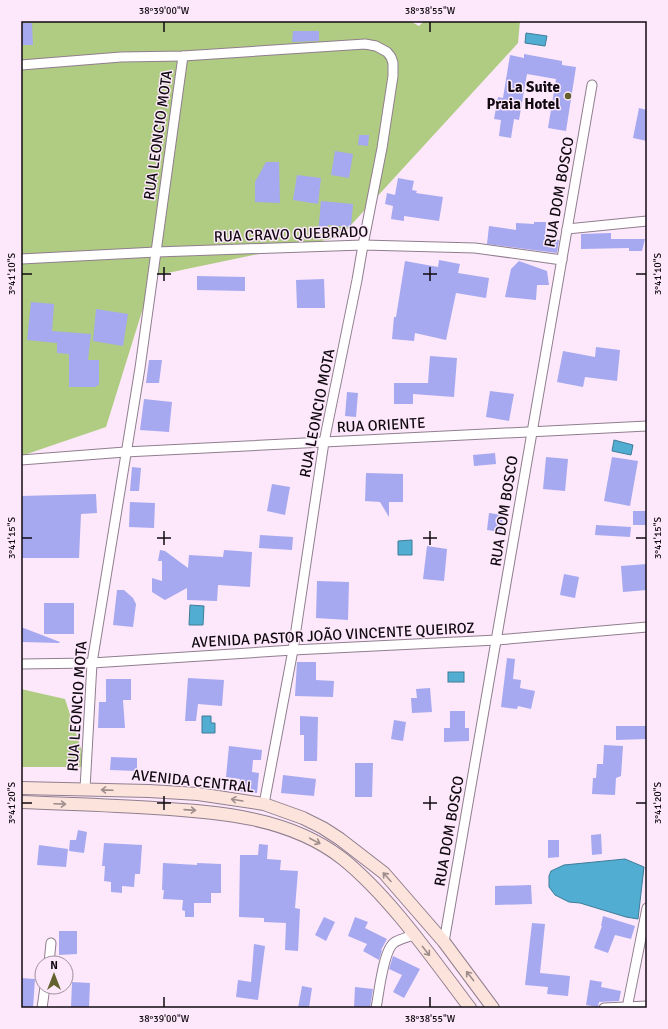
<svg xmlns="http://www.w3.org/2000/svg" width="668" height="1029" font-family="Signika,sans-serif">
<rect width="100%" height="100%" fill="#fce8fa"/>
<g fill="#afcc82">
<polygon points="21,21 410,21 419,26 424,21 520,21 518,43 340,237 153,276 106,427 21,456"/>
<polygon points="21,689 65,699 87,767 21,767"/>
</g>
<g fill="#52add3" stroke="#3e7c98">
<polygon points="526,33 547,36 545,46 525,43"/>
<polygon points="614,440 633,445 631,455 612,451"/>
<polygon points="412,540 412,555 398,555 398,541"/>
<polygon points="190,605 204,606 203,625 189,625"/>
<rect x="448" y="672" width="16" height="10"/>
<polygon points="202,716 211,716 211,723 215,723 215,733 202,733"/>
<polygon points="625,859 644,867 638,919 626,917 580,903 569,902 555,895 549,887 549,876 551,871 564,865"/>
</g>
<g fill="#a6a8f0">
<polygon points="21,23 32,23 33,45 21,45"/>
<polygon points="293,31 319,31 319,41 292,42"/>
<polygon points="524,54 562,61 562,65 576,67 566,131 548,128 556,79 527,74 519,120 514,119 511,138 499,136 501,120 494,119 498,97 503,98 510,55 524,58"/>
<polygon points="639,108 647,110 647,141 633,138"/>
<polygon points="359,135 369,135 368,146 358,145"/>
<polygon points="335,151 353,154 349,178 331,175"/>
<polygon points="266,162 279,162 280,203 255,202 255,182"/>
<polygon points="297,175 321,178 318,204 293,200"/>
<polygon points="398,178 414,181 412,190 417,191 416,193 443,197 439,221 404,216 404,221 391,219 393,206 385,204 387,193 395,195"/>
<polygon points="321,201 353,204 351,227 328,225 327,233 318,234"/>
<polygon points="534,222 546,222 545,238 559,240 557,253 487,244 489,226 516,230 516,223 534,224"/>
<polygon points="611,233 611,239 645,239 642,251 629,251 629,248 581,249 581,234"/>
<polygon points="439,260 460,264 458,273 489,278 486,298 456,293 446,340 415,333 414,341 392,339 394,317 396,317 405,261 438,267"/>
<polygon points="519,261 547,271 549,285 537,285 536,300 505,297 511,269"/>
<polygon points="197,276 245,277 245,291 197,290"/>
<polygon points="324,279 325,308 297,308 296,280"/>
<polygon points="31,302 54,304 52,331 91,334 88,360 99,360 99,385 96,386 96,387 69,387 69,354 57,353 57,343 27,340"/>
<polygon points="96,309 128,314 123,346 93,341"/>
<polygon points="596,347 620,350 617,381 585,377 583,387 557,382 563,351 595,357"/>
<polygon points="430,356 457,358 454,397 413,394 413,404 394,404 394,383 428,383"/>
<polygon points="149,360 162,360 159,383 146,383"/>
<polygon points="490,391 514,394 509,421 486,417"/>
<polygon points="347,392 358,393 356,417 345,416"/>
<polygon points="144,399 172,402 169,432 140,430"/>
<polygon points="495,453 496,464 474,466 473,455"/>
<polygon points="546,457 568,459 565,491 543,489"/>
<polygon points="612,457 638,461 630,506 604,501"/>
<polygon points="132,467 141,468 139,491 130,491"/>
<polygon points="366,473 403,474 403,502 389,502 389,517 380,502 365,501"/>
<polygon points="272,484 290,487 285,515 267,511"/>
<polygon points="96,494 97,513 81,514 79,558 21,558 21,496"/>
<polygon points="130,502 155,503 154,528 129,527"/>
<rect x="633" y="511" width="14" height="14"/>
<polygon points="489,513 503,515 501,532 487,530"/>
<polygon points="596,525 631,527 630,537 595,535"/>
<polygon points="260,535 293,537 292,550 259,548"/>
<polygon points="427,546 447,549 444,581 423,579"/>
<polygon points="160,550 165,551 188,568 189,555 223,557 224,550 252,552 250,587 218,585 217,601 187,600 187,588 165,600 152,592 152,578 162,581 162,561 158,561"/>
<polygon points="647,564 647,590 623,592 621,566"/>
<polygon points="564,574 579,577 575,598 560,595"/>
<polygon points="317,581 349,582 348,620 316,618"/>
<polygon points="117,590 124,590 133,598 136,604 133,627 113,625"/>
<rect x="44" y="603" width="30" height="31"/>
<polygon points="21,627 60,642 59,643 22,642"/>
<polygon points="507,658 515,659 513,679 521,680 520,688 535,691 531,709 518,706 517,709 501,707"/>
<polygon points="297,662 316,662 316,680 334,681 333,697 295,696"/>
<polygon points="188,678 224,680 222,706 198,704 196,721 185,721"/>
<polygon points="106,679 131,679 131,700 123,700 125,728 98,728 99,702 106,702"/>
<polygon points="430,688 432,712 412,713 411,698 417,698 416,689"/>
<polygon points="450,711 465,711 465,728 469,728 469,741 444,742 444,728 450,728"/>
<polygon points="300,716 318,717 317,761 304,761 304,735 300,735"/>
<polygon points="394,720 406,722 403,741 391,739"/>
<polygon points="616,726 647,726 647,739 616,740"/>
<polygon points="604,745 623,746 621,776 616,778 615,795 592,794 593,778 596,778 597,764 603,764"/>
<polygon points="229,746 262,750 261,760 253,760 252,772 259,773 257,793 238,791 240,779 226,777"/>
<polygon points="111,757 137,758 137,771 110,770"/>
<polygon points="355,763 373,763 372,797 355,797"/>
<polygon points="283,775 316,779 314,796 281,793"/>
<polygon points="78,830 87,832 84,853 69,851 70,840 76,840"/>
<polygon points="601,834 602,854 592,855 591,835"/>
<polygon points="548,840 559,840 559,857 548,858"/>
<polygon points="104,843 142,845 140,874 135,874 134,887 122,886 122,893 111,892 111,882 104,881 105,866 102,866"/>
<polygon points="259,844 268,845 267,859 281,860 280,870 298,871 295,908 300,909 298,951 285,950 286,923 264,922 264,918 239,917 240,855 258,855"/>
<polygon points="39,845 68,849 66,867 37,865"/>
<polygon points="163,863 197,865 197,863 221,864 221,893 211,893 211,903 194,903 194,917 185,917 185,911 182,910 183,900 163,899 164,890 162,890"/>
<polygon points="531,885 532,904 495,905 495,886"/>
<polygon points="603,916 635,926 631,939 615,935 608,953 594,948 602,926 601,926"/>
<polygon points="324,917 335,922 326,941 315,935"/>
<polygon points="355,917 368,922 365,928 387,939 381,950 382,950 379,960 363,951 367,944 348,936"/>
<polygon points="532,923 545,924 540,973 570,976 568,996 547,994 548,987 525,985"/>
<polygon points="59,931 77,931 77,954 59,955"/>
<polygon points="254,944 265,946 258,1000 236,997 238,980 251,982"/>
<polygon points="393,956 420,969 404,998 393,992 402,975 389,969"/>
<polygon points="21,978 35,979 33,1008 21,1008"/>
<polygon points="590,980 602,982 601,987 621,991 619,1001 599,1002 598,1007 586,1005"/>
<polygon points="72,982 90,983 89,1008 71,1008"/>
<polygon points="302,986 312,988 309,1008 298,1008"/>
<polygon points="355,987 373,989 370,1008 354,1008"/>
</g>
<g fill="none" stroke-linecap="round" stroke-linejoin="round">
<g stroke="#907e8e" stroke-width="11">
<g id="minor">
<polyline points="21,65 121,57 183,56 365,44 376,46 387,52 391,57 393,63 393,76 382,148 363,245 357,280 324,442 293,650 264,804"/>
<polyline points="567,229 647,221"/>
<polyline points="21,259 156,252 363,245 475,248 562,260"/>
<polyline points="21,460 125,452 647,426"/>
<polyline points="21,664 92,663 293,650 497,640 647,627"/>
<polyline points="85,789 92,663 140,368 183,56"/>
<polyline points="444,942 592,85"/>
<polyline points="49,963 51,943"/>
<polyline points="42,1008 45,987"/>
<path d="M376,1008C379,994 383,949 395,942C401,939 408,937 413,935"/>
<polyline points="604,1008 647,1006"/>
<polyline points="627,1008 647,908"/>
</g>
</g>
<g stroke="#907e8e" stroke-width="14">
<g id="secondary">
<polyline points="21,788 149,791 198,794 264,804 303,818 323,828 340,839 384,873 444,942 493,1008"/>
<path d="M21,802C65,804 109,805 154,808C219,812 290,817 343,859C391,898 432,958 470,1008"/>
</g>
</g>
<use href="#minor" stroke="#fff" stroke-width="9"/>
<use href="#secondary" stroke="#fce4dd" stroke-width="12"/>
</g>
<defs><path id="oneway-shaft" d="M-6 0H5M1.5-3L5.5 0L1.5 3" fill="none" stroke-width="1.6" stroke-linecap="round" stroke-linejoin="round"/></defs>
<g stroke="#9e8d8b">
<use href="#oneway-shaft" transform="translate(107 790) rotate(-178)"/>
<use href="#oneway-shaft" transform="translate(237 800) rotate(-171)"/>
<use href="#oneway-shaft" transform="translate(60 804) rotate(2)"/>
<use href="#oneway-shaft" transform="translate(190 810) rotate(4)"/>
<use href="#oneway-shaft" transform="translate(315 841) rotate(28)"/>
<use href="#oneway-shaft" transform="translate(387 877) rotate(-132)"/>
<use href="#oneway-shaft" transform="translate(426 951) rotate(52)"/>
<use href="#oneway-shaft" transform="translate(470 976) rotate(-128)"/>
</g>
<path fill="none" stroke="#100a10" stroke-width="1.5" d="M164,22V32M430,22V32M164,267V281M430,267V281M22,274H32M157,274H171M423,274H437M636,274H646M164,531V545M430,531V545M22,538H32M157,538H171M423,538H437M636,538H646M164,796V810M430,796V810M22,803H32M157,803H171M423,803H437M636,803H646M164,997V1007M430,997V1007"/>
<circle fill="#63612e" stroke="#fce8fa" stroke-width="1.5" cx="568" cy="96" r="4"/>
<g text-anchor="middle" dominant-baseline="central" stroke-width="3" stroke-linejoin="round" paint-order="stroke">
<g font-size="15" font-weight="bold" fill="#100a10" stroke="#fce8fa" text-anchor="end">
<text x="560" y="87">La Suite<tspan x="560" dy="17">Praia Hotel</tspan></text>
</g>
<g font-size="15" fill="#100a10" stroke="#fce8fa">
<text transform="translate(158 135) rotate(-82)">RUA LEONCIO MOTA</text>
<text transform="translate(559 192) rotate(-80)">RUA DOM BOSCO</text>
<text transform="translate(291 234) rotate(-2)">RUA CRAVO QUEBRADO</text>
<text transform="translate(317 413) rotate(-79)">RUA LEONCIO MOTA</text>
<text transform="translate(381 425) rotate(-3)">RUA ORIENTE</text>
<text transform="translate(504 511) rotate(-81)">RUA DOM BOSCO</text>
<text transform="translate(333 635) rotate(-3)">AVENIDA PASTOR JOÃO VINCENTE QUEIROZ</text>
<text transform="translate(77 706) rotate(-86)">RUA LEONCIO MOTA</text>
<text transform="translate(193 781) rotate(6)">AVENIDA CENTRAL</text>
<text transform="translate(449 831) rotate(-80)">RUA DOM BOSCO</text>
</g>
</g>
<rect width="668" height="1029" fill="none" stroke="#fce8fa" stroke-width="44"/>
<g transform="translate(54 975)"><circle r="19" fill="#fce8fa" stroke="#9e8f9c"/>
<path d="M0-3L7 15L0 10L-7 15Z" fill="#63612e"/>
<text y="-6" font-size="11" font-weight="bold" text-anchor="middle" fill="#100a10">N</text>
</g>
<rect x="22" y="22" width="624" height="985" fill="none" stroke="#100a10" stroke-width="1.5"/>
<g font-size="10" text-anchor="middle" fill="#100a10">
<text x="164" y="14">38°39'00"W</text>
<text x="430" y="14">38°38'55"W</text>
<text transform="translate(11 274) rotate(-90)" y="4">3°41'10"S</text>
<text transform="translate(657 274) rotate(-90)" y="4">3°41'10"S</text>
<text transform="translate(11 538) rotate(-90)" y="4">3°41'15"S</text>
<text transform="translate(657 538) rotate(-90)" y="4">3°41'15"S</text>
<text transform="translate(11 803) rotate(-90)" y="4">3°41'20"S</text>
<text transform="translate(657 803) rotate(-90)" y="4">3°41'20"S</text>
<text x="164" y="1022">38°39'00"W</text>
<text x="430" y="1022">38°38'55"W</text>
</g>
</svg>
